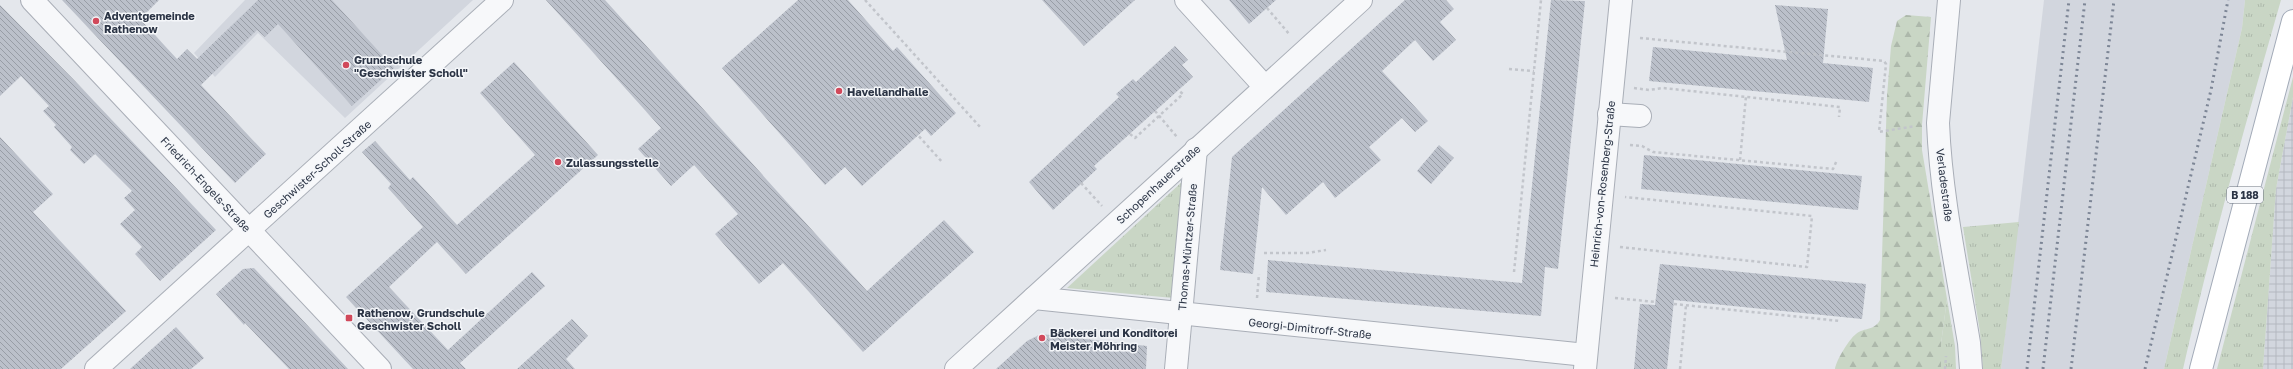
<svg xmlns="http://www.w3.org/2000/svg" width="2293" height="369" font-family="'Golos Text',sans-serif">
<defs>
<pattern id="industrial-grid" width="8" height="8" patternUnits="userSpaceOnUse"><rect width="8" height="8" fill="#d2d6de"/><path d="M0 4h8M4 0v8" fill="none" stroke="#b4b8c0"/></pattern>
<pattern id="grass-tufts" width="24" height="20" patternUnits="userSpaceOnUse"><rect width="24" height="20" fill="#c9d6c5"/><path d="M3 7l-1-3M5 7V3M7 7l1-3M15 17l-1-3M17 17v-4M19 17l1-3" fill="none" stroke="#adb8ab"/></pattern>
<pattern id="forest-firs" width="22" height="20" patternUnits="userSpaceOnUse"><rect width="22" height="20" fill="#c9d6c5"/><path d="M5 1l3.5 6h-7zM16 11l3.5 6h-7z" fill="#adb8ab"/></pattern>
<pattern id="building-back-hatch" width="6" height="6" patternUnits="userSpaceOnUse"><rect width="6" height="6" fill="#bbc0ca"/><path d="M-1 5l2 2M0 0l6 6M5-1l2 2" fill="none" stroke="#989da6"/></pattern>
</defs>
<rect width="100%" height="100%" fill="#e4e7ec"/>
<g fill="#d2d6de">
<polygon points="245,0 473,0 345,118 258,33 215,77 194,53"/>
<polygon points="2044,0 2245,0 2242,28 2164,369 2001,369"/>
</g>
<polygon fill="url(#industrial-grid)" points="2293,97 2293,369 2263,369 2276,189"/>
<g fill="url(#grass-tufts)">
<path d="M2245,0H2281C2246,122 2211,245 2183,369H2164L2242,28Z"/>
<polygon points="2293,77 2293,97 2276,189 2263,369 2217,369"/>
<polygon points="1184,180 1173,298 1067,288"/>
<polygon points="2019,222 2001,369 1983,369 1980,332 1963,227"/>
<polygon points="1947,299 1955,346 1956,369 1941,369 1941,344"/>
</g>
<path fill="url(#forest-firs)" d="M1906,15L1931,17L1922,125V150L1947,299L1941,344V369H1835C1836,361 1849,339 1856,334C1865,327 1874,331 1880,320L1887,96L1891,46L1897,21Z"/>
<g fill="url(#building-back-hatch)">
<polygon points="62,0 159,0 140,19 177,59 187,49 197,59 258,0 332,0 394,68 352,106 278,24 265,37 257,30 201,85 266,154 235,183"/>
<polygon points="546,0 605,0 867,291 944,220 974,252 863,352 783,263 759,284 715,234 738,214 694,165 671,186 638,149 661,128"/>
<polygon points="798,0 848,0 893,51 897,47 956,113 931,136 925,129 862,186 845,167 825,185 722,68"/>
<polygon points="1042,0 1135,0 1084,46"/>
<polygon points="1229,0 1276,0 1249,24"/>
<polygon points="1405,0 1446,0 1454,9 1440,22 1456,40 1433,61 1415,40 1382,71 1428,121 1415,132 1402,118 1369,147 1381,160 1335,198 1323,182 1286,215 1262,187 1253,274 1220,270 1232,157"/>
<polygon points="1551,0 1585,1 1558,269 1545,267 1541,316 1266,292 1268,260 1522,283"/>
<polygon points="0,5 75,81 216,230 160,281 135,254 142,247 120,224 135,210 124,198 132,191 95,154 84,164 70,150 72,147 54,127 56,125 43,111 49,106 21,76 0,96"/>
<polygon points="1775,5 1828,9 1823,63 1873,68 1869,102 1649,81 1653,47 1787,60"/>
<polygon points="1175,46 1188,60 1182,65 1193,77 1094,166 1097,169 1053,210 1029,182 1119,97 1116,94 1133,79 1136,82"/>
<polygon points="514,62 598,155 466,274 437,242 389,287 448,350 532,272 545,286 460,363 466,369 413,369 346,297 423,227 388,188 391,184 362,152 375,141 410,180 413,177 457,225 535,155 480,93"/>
<polygon points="0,137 53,194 33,212 126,311 61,369 0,369"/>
<polygon points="1439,145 1454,158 1431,184 1417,171"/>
<polygon points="1644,155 1862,176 1858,210 1641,189"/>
<polygon points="1660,264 1866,284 1862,319 1674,300 1667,369 1634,369 1640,304 1655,305"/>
<polygon points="254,268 296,313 348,369 289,369 245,323 244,325 216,294 243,269"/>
<polygon points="572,319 588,336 566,359 575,369 517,369"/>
<polygon points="176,327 204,358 191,369 130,369"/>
<polygon points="1041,334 1147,346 1146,369 996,369 1027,341"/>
</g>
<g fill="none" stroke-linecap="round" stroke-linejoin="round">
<g stroke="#a9aeb7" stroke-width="24">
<g id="minor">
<polyline points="32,0 380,369"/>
<polyline points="1186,0 1265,87"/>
<path d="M1949,0L1938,123C1941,197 1957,270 1969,343L1971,369"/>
<polyline points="1609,114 1640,116"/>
<polyline points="1034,298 1586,355"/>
<polyline points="96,369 502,0"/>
<polyline points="956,369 1361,0"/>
<polyline points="1176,369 1196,149"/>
<polyline points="1585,369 1621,0"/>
</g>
</g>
<g stroke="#a3abb8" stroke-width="24">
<polyline id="major" points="2201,369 2293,21"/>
</g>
<g stroke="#c2c5cb" stroke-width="2.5" stroke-dasharray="3 3" stroke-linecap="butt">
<polyline points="865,0 981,128"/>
<polyline points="1267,8 1290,35"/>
<polyline points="1640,38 1884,61 1886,64 1879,132 1915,126"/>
<polyline points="1509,69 1534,71"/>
<polyline points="1634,88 1649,90 1663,88 1840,107 1839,117"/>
<polyline points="1155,111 1177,137"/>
<polyline points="915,132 943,163"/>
<polyline points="1130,134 1135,138 1183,94 1178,90"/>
<polyline points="1630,145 1642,146 1653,152 1833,169 1837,160"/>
<polyline points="1740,160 1746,96"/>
<polyline points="1081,183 1102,206"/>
<polyline points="1620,247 1807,267 1812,216 1625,197"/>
<polyline points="1264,253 1308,253 1326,250"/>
<polyline points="1514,272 1541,0"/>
<polyline points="1257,298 1259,274"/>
<polyline points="1615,298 1656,302"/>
<polyline points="1674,304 1840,321"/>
<polyline points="1680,369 1686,305"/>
<polyline points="1945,369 1946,356"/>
</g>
<use href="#minor" stroke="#f7f8fa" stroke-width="22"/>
<use href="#major" stroke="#fff" stroke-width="22"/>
<g stroke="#7d8696" stroke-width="3" stroke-dasharray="2 4" stroke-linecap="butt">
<polyline points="2027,369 2069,0"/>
<polyline points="2043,369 2085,0"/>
<polyline points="2071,369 2114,0"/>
<polyline points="2145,369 2211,90 2228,0"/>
</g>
</g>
<g fill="#d1495b" stroke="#f4f6f9" stroke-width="1.5">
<circle cx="96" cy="21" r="4"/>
<circle cx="346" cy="65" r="4"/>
<circle cx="839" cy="91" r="4"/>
<circle cx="558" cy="162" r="4"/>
<rect x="345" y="314" width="8" height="8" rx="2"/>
<circle cx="1042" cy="338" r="4"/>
</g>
<g text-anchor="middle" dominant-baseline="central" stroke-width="3" stroke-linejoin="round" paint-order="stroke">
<rect fill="#f4f6f9" stroke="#676e7b" stroke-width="1" x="2227" y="187" width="36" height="16" rx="3"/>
<g font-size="10" font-weight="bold" fill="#2b3445">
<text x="2245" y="195">B 188</text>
</g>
<g font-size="11" font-weight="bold" fill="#2b3445" stroke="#f4f6f9" text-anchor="start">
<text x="104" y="15">Adventgemeinde<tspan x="104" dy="13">Rathenow</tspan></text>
<text x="354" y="59">Grundschule<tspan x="354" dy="13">"Geschwister Scholl"</tspan></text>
<text x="847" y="91">Havellandhalle</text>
<text x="566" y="162">Zulassungsstelle</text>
<text x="357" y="312">Rathenow, Grundschule<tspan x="357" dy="13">Geschwister Scholl</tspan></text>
<text x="1050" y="332">Bäckerei und Konditorei<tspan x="1050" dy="13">Meister Möhring</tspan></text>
</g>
<g font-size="11" fill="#2b3445" stroke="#f4f6f9">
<text transform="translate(317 169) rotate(-42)">Geschwister-Scholl-Straße</text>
<text transform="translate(206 184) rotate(47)">Friedrich-Engels-Straße</text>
<text transform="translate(1158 184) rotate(-43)">Schopenhauerstraße</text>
<text transform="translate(1602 184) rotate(-84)">Heinrich-von-Rosenberg-Straße</text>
<text transform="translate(1945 185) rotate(83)">Verladestraße</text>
<text transform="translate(1187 247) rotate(-85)">Thomas-Müntzer-Straße</text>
<text transform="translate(1310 328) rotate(6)">Georgi-Dimitroff-Straße</text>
</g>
</g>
</svg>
